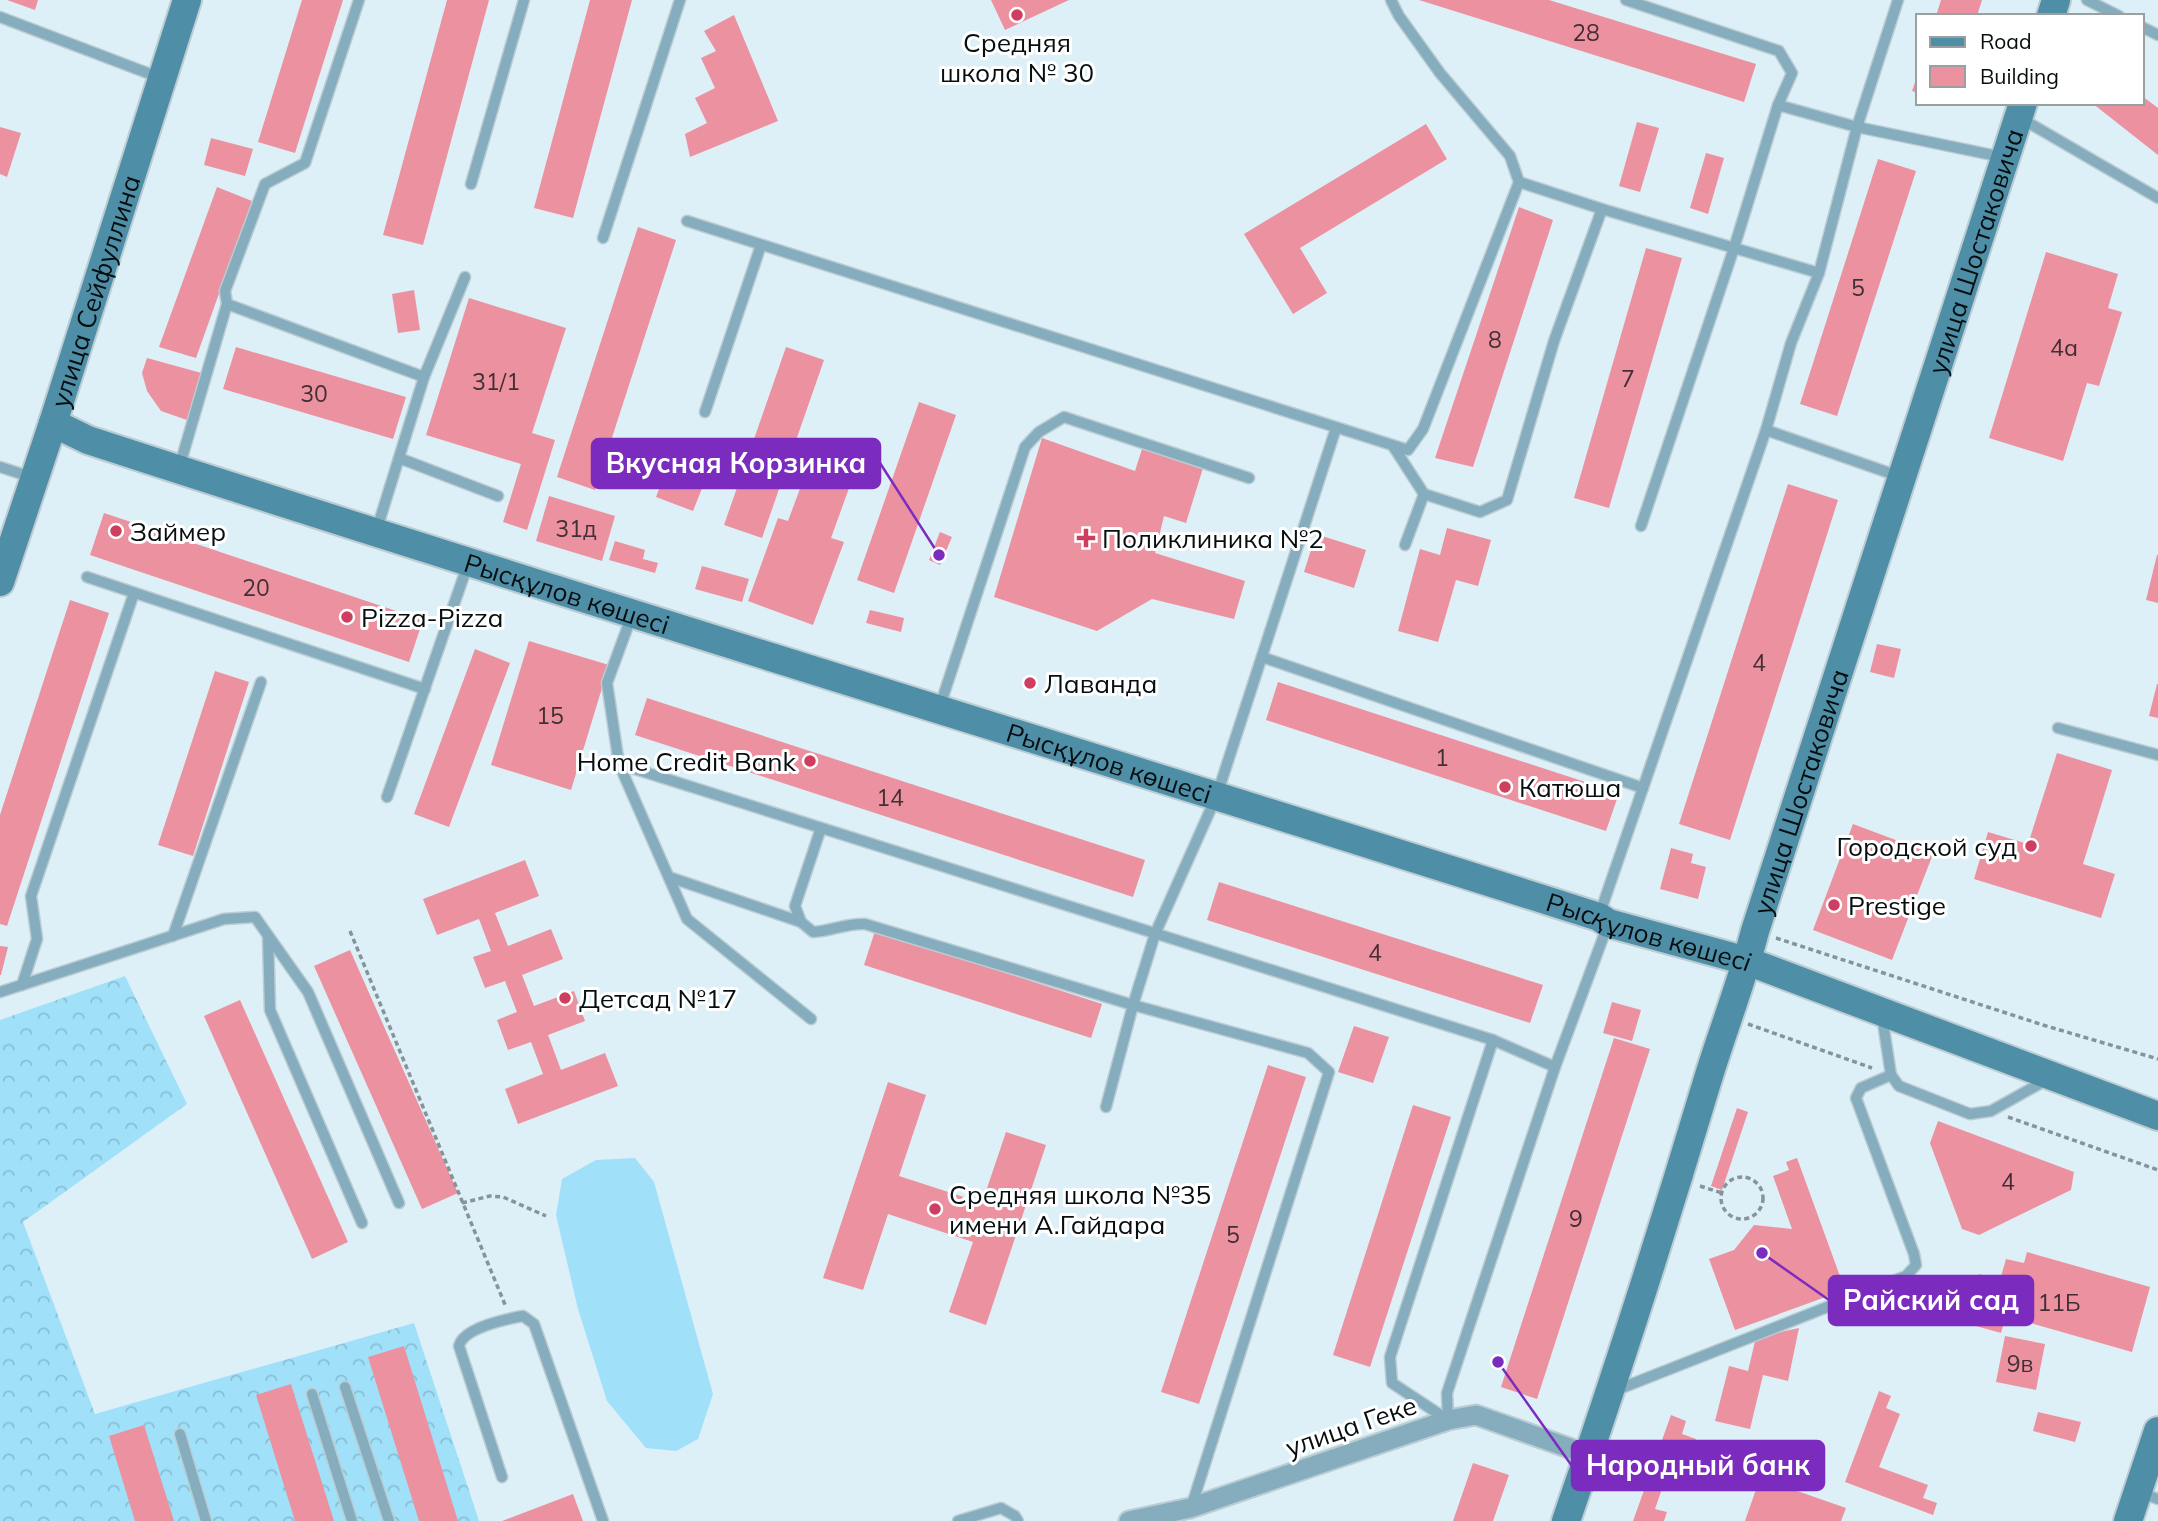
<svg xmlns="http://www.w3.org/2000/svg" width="2158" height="1521" font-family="Mulish,sans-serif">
<defs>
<pattern id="forest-crowns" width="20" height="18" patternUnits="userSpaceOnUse" patternTransform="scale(1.75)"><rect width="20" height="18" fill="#a0e0f9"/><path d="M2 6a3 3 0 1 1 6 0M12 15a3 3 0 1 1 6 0" fill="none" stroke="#88bfd4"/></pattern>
</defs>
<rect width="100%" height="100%" fill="#ddf0f8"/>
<polygon fill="url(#forest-crowns)" points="125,976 187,1104 23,1222 95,1414 414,1323 479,1521 0,1521 0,1020"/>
<polygon fill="#a0e0f9" points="635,1158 654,1182 713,1394 698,1439 676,1451 646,1448 607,1401 578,1309 556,1215 562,1179 596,1160"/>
<g fill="#ec919f">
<polygon points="7,0 38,0 35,10"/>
<polygon points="302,0 343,0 295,153 258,142"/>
<polygon points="447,0 489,0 423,245 383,235"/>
<polygon points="590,0 632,0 573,218 534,208"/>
<polygon points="991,0 1069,0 1005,30"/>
<polygon points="1419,0 1549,0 1756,64 1744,102"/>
<polygon points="1941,0 1982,0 1977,16 1936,16"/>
<polygon points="734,15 778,121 690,157 685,134 707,123 695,98 715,88 701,58 716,51 704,31"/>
<polygon points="1918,74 1918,93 1912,91"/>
<polygon points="2142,96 2158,108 2158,155 2092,103 2142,103"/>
<polygon points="1637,122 1659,128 1640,192 1619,186"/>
<polygon points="1426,124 1447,159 1300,248 1327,293 1293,314 1244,234"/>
<polygon points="0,127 21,133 7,177 0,174"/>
<polygon points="211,138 253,149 245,176 204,165"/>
<polygon points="1706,153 1724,158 1708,214 1690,208"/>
<polygon points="1878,159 1916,171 1837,416 1800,404"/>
<polygon points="217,187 252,201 196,358 159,347"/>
<polygon points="1519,207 1553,220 1473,467 1435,458"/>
<polygon points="638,227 676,240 595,490 557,477"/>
<polygon points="1646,248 1682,258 1609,508 1574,498"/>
<polygon points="2046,252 2118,274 2108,308 2122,312 2099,386 2087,383 2063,461 1989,438"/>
<polygon points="414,290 420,330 398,333 392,294"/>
<polygon points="469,298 566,328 532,433 555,440 527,530 503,522 521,464 426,435"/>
<polygon points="236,347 406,397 393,439 223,389"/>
<polygon points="786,347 824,360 762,538 724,525"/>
<polygon points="147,358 205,374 187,420 161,411 147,391 142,373"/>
<polygon points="919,402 956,415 894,593 857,580"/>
<polygon points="1042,438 1135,471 1142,449 1203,468 1186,523 1164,516 1155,553 1245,581 1234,619 1152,599 1097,631 994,597"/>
<polygon points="818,440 861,455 831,538 844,542 813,625 748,601 778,518 788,521"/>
<polygon points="672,456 709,471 693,511 656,497"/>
<polygon points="1788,484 1838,500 1730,840 1679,824"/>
<polygon points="549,496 615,516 602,561 536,541"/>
<polygon points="104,513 423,620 409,662 90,555"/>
<polygon points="1447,528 1491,540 1478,586 1456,580 1438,642 1398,631 1420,549 1440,555"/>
<polygon points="940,532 952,537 940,565 929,560"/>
<polygon points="1316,534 1366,550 1354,588 1304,572"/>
<polygon points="615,541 645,550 643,559 658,563 655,573 609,560"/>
<polygon points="2157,555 2158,555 2158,603 2146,600"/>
<polygon points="702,566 749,579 742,602 695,589"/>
<polygon points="70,600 109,613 7,926 0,924 0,815"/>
<polygon points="870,610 904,618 901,632 866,623"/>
<polygon points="529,641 609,665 571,790 491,765"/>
<polygon points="1877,644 1901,649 1894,678 1870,672"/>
<polygon points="475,649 510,663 449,827 414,814"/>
<polygon points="215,671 249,682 193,856 158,845"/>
<polygon points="1278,682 1619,793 1606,831 1266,720"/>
<polygon points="2157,684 2158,684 2158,718 2149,716"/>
<polygon points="647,698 1145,860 1133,897 635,735"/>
<polygon points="2057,753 2112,770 2083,864 2115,874 2101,918 1974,879 1988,832 2028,844"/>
<polygon points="1853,824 1933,854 1892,960 1813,930"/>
<polygon points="1671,848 1693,854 1691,863 1706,867 1698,899 1660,889"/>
<polygon points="525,860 539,896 495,913 508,946 551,929 563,959 522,975 534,1006 574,991 585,1021 548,1035 561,1070 605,1053 618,1086 518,1124 505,1089 543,1074 531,1042 508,1050 497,1020 517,1012 505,981 485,988 473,957 491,951 479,919 437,935 423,899"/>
<polygon points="1219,882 1543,985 1530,1023 1207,920"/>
<polygon points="875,931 1102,1004 1091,1038 864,965"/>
<polygon points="0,946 8,947 1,975 0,975"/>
<polygon points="350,950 458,1193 422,1209 314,966"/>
<polygon points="240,1000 348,1242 312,1259 204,1016"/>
<polygon points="1612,1002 1641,1010 1632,1041 1603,1033"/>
<polygon points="1354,1026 1389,1037 1373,1083 1338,1072"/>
<polygon points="1614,1038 1650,1049 1537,1399 1501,1387"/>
<polygon points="1268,1065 1306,1077 1199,1404 1161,1392"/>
<polygon points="888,1082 926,1095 899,1176 982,1203 1006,1132 1046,1145 986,1325 949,1312 973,1242 888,1214 863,1290 823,1278"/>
<polygon points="1413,1105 1451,1117 1370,1367 1333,1355"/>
<polygon points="1737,1108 1748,1112 1722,1190 1711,1186"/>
<polygon points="1938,1121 2074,1172 2071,1190 1979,1235 1962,1229 1930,1143"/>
<polygon points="1797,1158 1845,1290 1735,1330 1709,1259 1734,1250 1754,1225 1792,1229 1773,1176 1789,1170 1786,1162"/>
<polygon points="2027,1252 2150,1287 2132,1352 2006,1316 2001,1333 1965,1323 1979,1274 2000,1280 2006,1259 2024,1263"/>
<polygon points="1799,1328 1788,1381 1763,1375 1750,1429 1715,1421 1729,1366 1748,1371 1756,1337"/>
<polygon points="2005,1336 2045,1344 2036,1390 1996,1382"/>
<polygon points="404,1346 458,1521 419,1521 368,1357"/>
<polygon points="291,1384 334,1521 295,1521 256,1395"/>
<polygon points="1879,1391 1891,1396 1886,1408 1900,1414 1879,1467 1928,1485 1923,1498 1937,1503 1933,1515 1845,1482"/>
<polygon points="2038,1412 2081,1422 2075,1442 2033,1431"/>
<polygon points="1671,1415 1686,1421 1682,1434 1696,1439 1691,1453 1676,1448 1655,1509 1667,1512 1664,1521 1633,1521"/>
<polygon points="144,1425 174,1521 135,1521 109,1436"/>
<polygon points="1473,1463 1509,1475 1493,1521 1453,1521"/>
<polygon points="1760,1478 1846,1508 1841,1521 1745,1521"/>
<polygon points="573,1494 583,1521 502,1521"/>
</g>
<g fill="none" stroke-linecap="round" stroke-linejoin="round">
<g stroke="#bbccd3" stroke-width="13">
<g id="lane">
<polyline points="359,0 305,163 265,184 225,291 227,304 424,377 376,532"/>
<polyline points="1626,0 1779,51 1792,73 1778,105 1734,248 1641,526"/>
<polyline points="2087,0 2119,16"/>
<polyline points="0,17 158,77"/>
<polyline points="2142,27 2158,35"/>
<polyline points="1778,105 1857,127 2002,157"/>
<polyline points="2022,119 2158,198"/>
<polyline points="1519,182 1602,209 1819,273"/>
<polyline points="471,184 524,0"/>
<polyline points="687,221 1408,450 1423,429 1519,182 1510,156 1440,73 1399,16 1391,0"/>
<polyline points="603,238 680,0"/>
<polyline points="424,377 465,277"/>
<polyline points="705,412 761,245"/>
<polyline points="1766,430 1901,477"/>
<polyline points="1393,446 1424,494 1405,545"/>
<polyline points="399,458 498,496"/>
<polyline points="0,467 31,477"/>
<polyline points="179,468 227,304"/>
<polyline points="1424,494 1480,512 1507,500 1554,341 1602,209"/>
<polyline points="87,577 425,689"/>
<polyline points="632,615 607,683 619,764 687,919 811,1019"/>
<polyline points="1262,657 1643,788"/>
<polyline points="940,706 1025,447 1039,432 1064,417 1249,478"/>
<polyline points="2058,728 2158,755"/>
<polyline points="619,764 1493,1040 1555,1067"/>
<polyline points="387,797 468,564"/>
<path d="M821,828L795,906L801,922L813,932C832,931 846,923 865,924L1133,1005L1308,1053L1329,1072L1191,1508"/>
<polyline points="669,877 801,922"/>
<polyline points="1599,916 1766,430 1791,343 1819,273 1857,127 1898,0"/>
<polyline points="173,936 261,682"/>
<polyline points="268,936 270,1010 362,1223"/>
<polyline points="22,985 37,939 31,896 134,593"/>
<polyline points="0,992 224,919 255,917 308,992 399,1203"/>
<polyline points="1882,1016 1891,1075 1899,1086 1970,1114 1991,1111 2048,1079"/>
<polyline points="1493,1040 1390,1357 1392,1383 1448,1420 1447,1393 1555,1067 1607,927"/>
<polyline points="1106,1107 1133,1005 1155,934 1217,795 1336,428"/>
<polyline points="345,1387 389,1521"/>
<polyline points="1614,1391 1906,1276 1916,1265 1914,1254 1856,1098 1861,1088 1891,1075"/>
<polyline points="312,1394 352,1521"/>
<polyline points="180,1434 206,1521"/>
<path d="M502,1477L459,1346C463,1328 506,1319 523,1316L534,1324L603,1521"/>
<polyline points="2139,1492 2158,1499"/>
<polyline points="958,1521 1001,1508 1015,1516 1018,1521"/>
</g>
</g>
<g stroke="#bbccd3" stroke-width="23">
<polyline id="street" points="1129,1521 1190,1508 1448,1420 1476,1415 1589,1455"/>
</g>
<g stroke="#bbccd3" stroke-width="32">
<g id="secondary">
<polyline points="2051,16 2056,0"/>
<path id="s1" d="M53,423L88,440C590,604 1096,756 1599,917L1608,923L1747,961L2158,1116"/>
<path id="s2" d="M0,582L53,423L187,0"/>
<path id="s3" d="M1566,1521C1616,1376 1663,1229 1707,1082C1722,1032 1742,982 1755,931L2023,103"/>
<polyline points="2128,1521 2158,1431"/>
</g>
</g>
<g stroke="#869499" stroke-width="3.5" stroke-dasharray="5 3.5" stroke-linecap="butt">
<polyline points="350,931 506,1307"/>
<polyline points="1776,938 2043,1025 2158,1059"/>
<polyline points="1748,1024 1872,1068"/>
<polyline points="2008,1117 2158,1170"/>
<circle cx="1742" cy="1198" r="21"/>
<polyline points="1700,1186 1722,1193"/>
<polyline points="462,1203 490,1196 503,1197 546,1216"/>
</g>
<use href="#lane" stroke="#85adbd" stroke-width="10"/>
<use href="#street" stroke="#85adbd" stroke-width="19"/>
<use href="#secondary" stroke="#4e8ea6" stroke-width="28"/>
</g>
<g fill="#cd3e61" stroke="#fff" stroke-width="2.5">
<circle cx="1017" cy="15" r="7"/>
<circle cx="116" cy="531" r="7"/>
<path d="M1082.5 527.5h7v7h7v7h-7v7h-7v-7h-7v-7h7z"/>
<circle cx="347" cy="617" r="7"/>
<circle cx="1030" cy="683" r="7"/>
<circle cx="810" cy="761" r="7"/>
<circle cx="1505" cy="787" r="7"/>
<circle cx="2031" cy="846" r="7"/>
<circle cx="1834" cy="905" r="7"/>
<circle cx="565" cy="998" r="7"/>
<circle cx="935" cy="1209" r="7"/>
</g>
<g text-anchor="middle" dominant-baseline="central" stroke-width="6" stroke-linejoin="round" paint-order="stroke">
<g font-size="23" fill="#402f34">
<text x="1586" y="32">28</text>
<text x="1858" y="287">5</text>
<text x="1495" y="339">8</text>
<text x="2064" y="347">4а</text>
<text x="1628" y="378">7</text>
<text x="496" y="381">31/1</text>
<text x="314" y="393">30</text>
<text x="576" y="528">31д</text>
<text x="256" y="587">20</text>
<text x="1759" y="662">4</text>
<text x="550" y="715">15</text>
<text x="1442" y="757">1</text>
<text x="890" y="797">14</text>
<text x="1375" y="952">4</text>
<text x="2008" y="1181">4</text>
<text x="1576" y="1218">9</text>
<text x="1233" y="1234">5</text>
<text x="2059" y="1302">11Б</text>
<text x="2020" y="1363">9в</text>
</g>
<g font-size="26" fill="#070e10" stroke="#fff" text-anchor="start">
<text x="1017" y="42" text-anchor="middle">Средняя<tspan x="1017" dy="30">школа № 30</tspan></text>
<text x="130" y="531">Займер</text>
<text x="1102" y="538">Поликлиника №2</text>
<text x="361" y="617">Pizza-Pizza</text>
<text x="1044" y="683">Лаванда</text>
<text x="796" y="761" text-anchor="end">Home Credit Bank</text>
<text x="1519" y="787">Катюша</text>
<text x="2017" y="846" text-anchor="end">Городской суд</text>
<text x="1848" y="905">Prestige</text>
<text x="579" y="998">Детсад №17</text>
<text x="949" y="1194">Средняя школа №35<tspan x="949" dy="30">имени А.Гайдара</tspan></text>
</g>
<g font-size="26" fill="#070e10" stroke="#fff">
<text stroke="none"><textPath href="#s3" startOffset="1334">улица Шостаковича</textPath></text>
<text stroke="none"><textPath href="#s2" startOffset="306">улица Сейфуллина</textPath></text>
<text stroke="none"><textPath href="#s1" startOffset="542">Рысқұлов көшесі</textPath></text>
<text stroke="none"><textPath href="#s1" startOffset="1110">Рысқұлов көшесі</textPath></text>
<text stroke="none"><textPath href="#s3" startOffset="766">улица Шостаковича</textPath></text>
<text stroke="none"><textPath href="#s1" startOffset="1676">Рысқұлов көшесі</textPath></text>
<text transform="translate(1351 1426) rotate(-19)">улица Геке</text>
</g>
</g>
<path fill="none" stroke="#7b2cbf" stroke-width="2.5" d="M939 555L880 463M1762 1253L1829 1300M1498 1362L1572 1466"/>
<g fill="#7b2cbf" stroke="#fff" stroke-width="2.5">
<circle cx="939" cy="555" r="7"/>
<circle cx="1762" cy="1253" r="7"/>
<circle cx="1498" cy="1362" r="7"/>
</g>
<g fill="#7b2cbf" stroke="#7b2cbf" stroke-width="2.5">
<rect x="592" y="439" width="288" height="49" rx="7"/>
<rect x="1829" y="1276" width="204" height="49" rx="7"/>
<rect x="1572" y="1441" width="252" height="49" rx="7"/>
</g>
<g font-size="28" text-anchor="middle" font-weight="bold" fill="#fff">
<text x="736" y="473">Вкусная Корзинка</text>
<text x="1931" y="1310">Райский сад</text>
<text x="1698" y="1475">Народный банк</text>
</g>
<rect x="1916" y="14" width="228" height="91" fill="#ffffff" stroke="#9c9f9f" stroke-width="2"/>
<rect x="1930" y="37" width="35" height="10" fill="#4e8ea6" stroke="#9c9f9f" stroke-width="2"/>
<text x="1980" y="49" font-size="21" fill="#070e10">Road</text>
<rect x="1930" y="66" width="35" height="21" fill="#ec919f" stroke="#9c9f9f" stroke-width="2"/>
<text x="1980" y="84" font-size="21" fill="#070e10">Building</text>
</svg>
